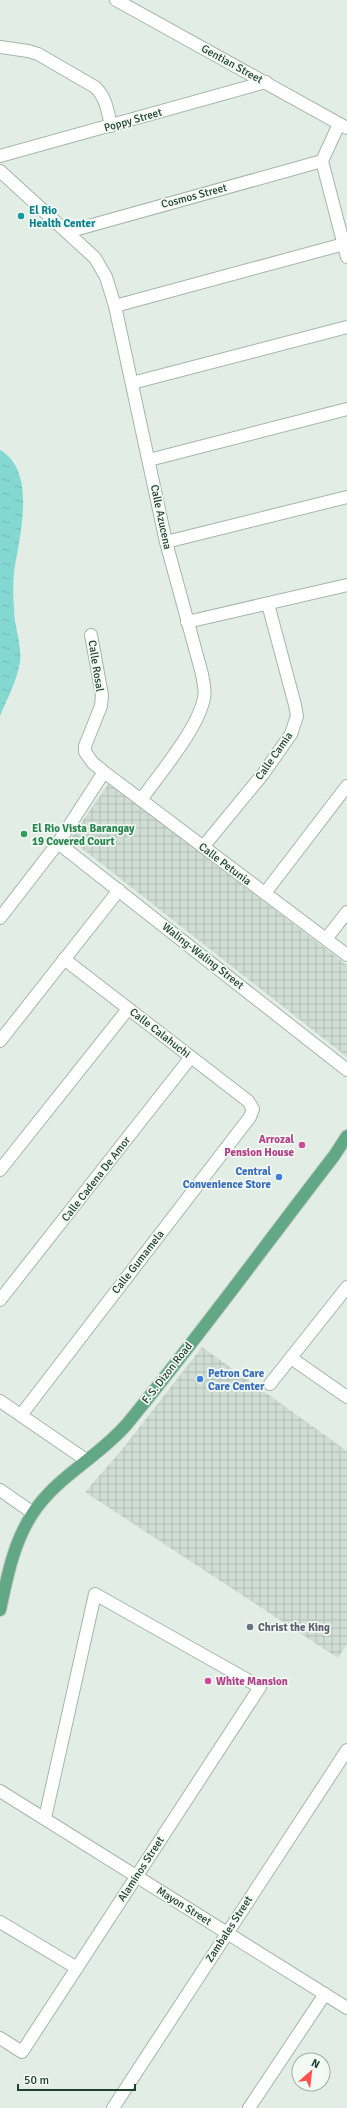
<svg xmlns="http://www.w3.org/2000/svg" width="347" height="2108" font-family="Signika,sans-serif">
<defs>
<pattern id="industrial-grid" width="8" height="8" patternUnits="userSpaceOnUse"><rect width="8" height="8" fill="#d0ddd4"/><path d="M0 4h8M4 0v8" fill="none" stroke="#b2bfb6"/></pattern>
<pattern id="water-ripples" width="26" height="14" patternUnits="userSpaceOnUse"><rect width="26" height="14" fill="#84d8d2"/><path d="M2 4q2-2 4 0t4 0M15 11q2-2 4 0t4 0" fill="none" stroke="#72bab5"/></pattern>
</defs>
<rect width="100%" height="100%" fill="#e2ede5"/>
<g fill="url(#industrial-grid)">
<polygon points="109,783 347,965 347,1057 70,839"/>
<polygon points="202,1347 347,1451 347,1644 338,1658 85,1492 120,1452"/>
</g>
<path fill="url(#water-ripples)" d="M0,450C38,472 19,537 14,572C13,584 13,597 14,608C14,627 22,644 20,662C17,681 7,699 0,716Z"/>
<g fill="none" stroke-linecap="round" stroke-linejoin="round">
<g stroke="#a4b6ab" stroke-width="14">
<g id="minor">
<polyline points="116,0 347,128"/>
<path d="M0,47L28,51L38,54L95,87C106,97 108,112 111,126"/>
<polyline points="339,124 322,161 347,257"/>
<polyline points="0,156 266,82"/>
<path d="M0,171L95,258L106,277L115,306L166,542L202,674C203,682 206,690 204,698C198,729 160,773 141,800"/>
<polyline points="67,232 322,161"/>
<polyline points="115,306 344,244"/>
<polyline points="132,383 347,327"/>
<polyline points="149,460 347,409"/>
<polyline points="166,542 347,497"/>
<polyline points="187,622 347,585"/>
<polyline points="91,635 102,695 101,706 85,746 85,752 93,763 104,772 347,955"/>
<polyline points="58,843 347,1070"/>
<polyline points="203,847 263,774 291,734 297,716 295,705 268,604"/>
<polyline points="265,893 347,786"/>
<polyline points="0,918 58,843 104,772"/>
<polyline points="326,939 347,912"/>
<polyline points="0,1041 119,890"/>
<polyline points="0,1170 128,1009"/>
<polyline points="0,1300 191,1057"/>
<polyline points="291,1358 347,1397"/>
<polyline points="270,1384 347,1287"/>
<polyline points="0,1401 86,1460"/>
<polyline points="21,1415 250,1117 253,1109 248,1101 64,959"/>
<polyline points="0,1490 33,1513"/>
<polyline points="0,1791 347,2008"/>
<polyline points="0,1922 77,1968"/>
<polyline points="0,2038 22,2052 260,1687 95,1594 45,1818"/>
<polyline points="113,2108 347,1750"/>
<polyline points="249,2108 325,1994"/>
</g>
</g>
<g stroke="#c1cac5" stroke-width="14">
<path id="primary" d="M0,1610C7,1577 14,1541 33,1513C57,1476 99,1457 127,1424C199,1337 265,1245 334,1156L347,1136"/>
</g>
<use href="#minor" stroke="#fff" stroke-width="12"/>
<use href="#primary" stroke="#62a786" stroke-width="12"/>
</g>
<circle fill="#0f9aa8" stroke="#f3f9f4" stroke-width="1.5" cx="21" cy="216" r="4"/>
<circle fill="#2e9e5b" stroke="#f3f9f4" stroke-width="1.5" cx="24" cy="834" r="4"/>
<g fill="#d1479c" stroke="#f3f9f4" stroke-width="1.5">
<circle cx="302" cy="1145" r="4"/>
<circle cx="208" cy="1681" r="4"/>
</g>
<g fill="#3f7fe0" stroke="#f3f9f4" stroke-width="1.5">
<circle cx="279" cy="1177" r="4"/>
<circle cx="200" cy="1379" r="4"/>
</g>
<circle fill="#6b7280" stroke="#f3f9f4" stroke-width="1.5" cx="250" cy="1627" r="4"/>
<g text-anchor="middle" dominant-baseline="central" stroke-width="3.5" stroke-linejoin="round" paint-order="stroke">
<g font-size="11" fill="#204030" stroke="#f3f9f4">
<text transform="translate(232 64) rotate(29)">Gentian Street</text>
<text transform="translate(133 120) rotate(-16)">Poppy Street</text>
<text transform="translate(194 196) rotate(-15)">Cosmos Street</text>
<text transform="translate(161 517) rotate(78)">Calle Azucena</text>
<text transform="translate(96 666) rotate(81)">Calle Rosal</text>
<text transform="translate(274 756) rotate(-55)">Calle Camia</text>
<text transform="translate(225 864) rotate(37)">Calle Petunia</text>
<text transform="translate(203 956) rotate(38)">Waling-Waling Street</text>
<text transform="translate(160 1033) rotate(38)">Calle Calahuchi</text>
<text transform="translate(96 1179) rotate(-52)">Calle Cadena De Amor</text>
<text transform="translate(138 1262) rotate(-52)">Calle Gumamela</text>
<text transform="translate(167 1373) rotate(-52)">F. S. Dizon Road</text>
<text transform="translate(141 1869) rotate(-57)">Alaminos Street</text>
<text transform="translate(184 1906) rotate(32)">Mayon Street</text>
<text transform="translate(229 1929) rotate(-57)">Zambales Street</text>
</g>
<g font-size="11" font-weight="bold" fill="#0d838f" stroke="#f3f9f4" text-anchor="start">
<text x="29" y="210">El Rio<tspan x="29" dy="13">Health Center</tspan></text>
</g>
<g font-size="11" font-weight="bold" fill="#27864d" stroke="#f3f9f4" text-anchor="start">
<text x="32" y="828">El Rio Vista Barangay<tspan x="32" dy="13">19 Covered Court</tspan></text>
</g>
<g font-size="11" font-weight="bold" fill="#b23c85" stroke="#f3f9f4" text-anchor="end">
<text x="294" y="1139">Arrozal<tspan x="294" dy="13">Pension House</tspan></text>
<text x="216" y="1681" text-anchor="start">White Mansion</text>
</g>
<g font-size="11" font-weight="bold" fill="#366cbe" stroke="#f3f9f4" text-anchor="end">
<text x="271" y="1171">Central<tspan x="271" dy="13">Convenience Store</tspan></text>
<text x="208" y="1373" text-anchor="start">Petron Care<tspan x="208" dy="13">Care Center</tspan></text>
</g>
<g font-size="11" font-weight="bold" fill="#5b616d" stroke="#f3f9f4" text-anchor="start">
<text x="258" y="1627">Christ the King</text>
</g>
</g>
<g transform="translate(311 2072) rotate(28)"><circle r="19" fill="#f3f9f4" stroke="#9fafa6"/>
<path d="M0-3L7 15L0 10L-7 15Z" fill="#ff524e"/>
<text y="-6" font-size="11" font-weight="bold" text-anchor="middle" fill="#204030">N</text>
</g>
<path d="M18 2084v6h117v-6" fill="none" stroke="#204030" stroke-width="2"/>
<text x="24" y="2084" font-size="12" fill="#204030" stroke="#f3f9f4" stroke-width="3" paint-order="stroke">50 m</text>
</svg>
